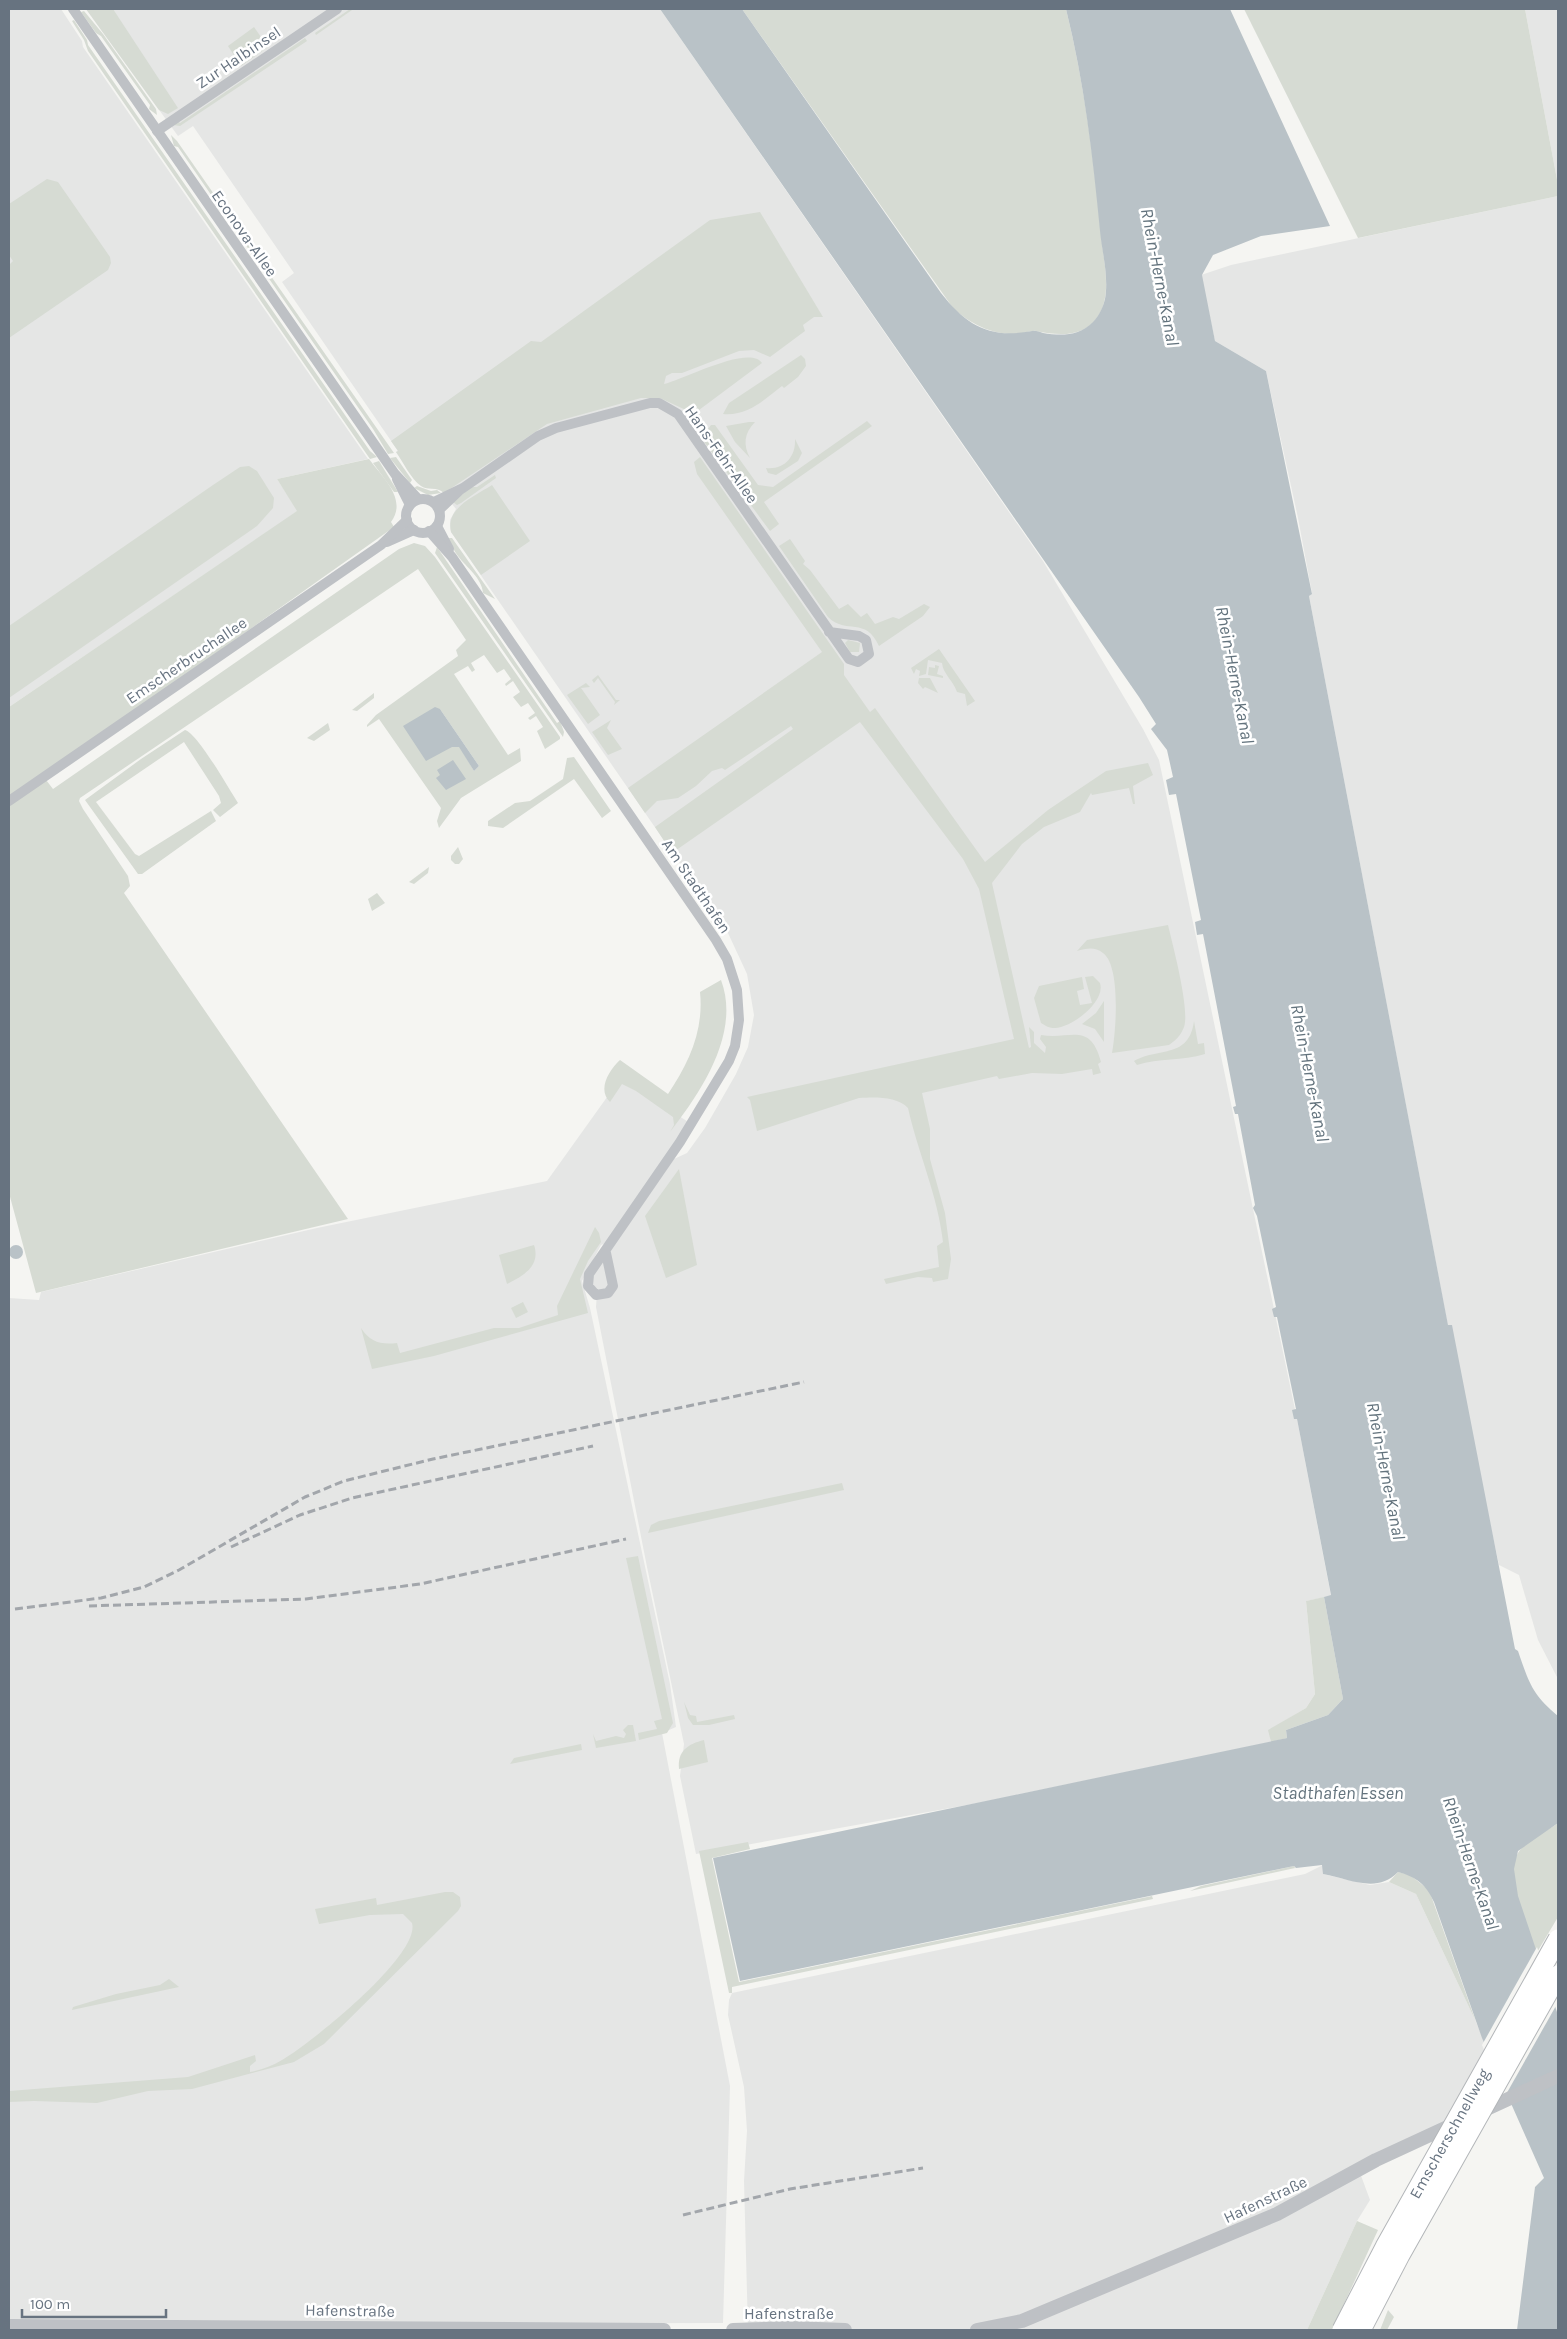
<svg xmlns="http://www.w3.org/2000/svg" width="1567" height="2339" font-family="Karla,sans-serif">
<rect width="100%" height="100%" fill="#f5f5f2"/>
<g fill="#e5e6e5">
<path d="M9,9H61L82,41L83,47L368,459L277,479L298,511L9,707Z"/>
<path d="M86,9H660L1043,561L1143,729L1159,760L1297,1419L1331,1596L1306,1601L1315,1694L1306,1708L1269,1730L1271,1742L978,1803L696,1854L680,1776L684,1744L647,1567L596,1307L597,1293L590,1280L674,1159L687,1153L705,1128L736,1074L748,1047L754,1015L747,974L728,933L451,532L450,520L456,509L440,489L426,488L417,482L396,452L398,451L282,282L294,273L193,126L178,136Z"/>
<path d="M1525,9H1558V185Z"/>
<path d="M1558,196V1679L1538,1640L1519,1575L1499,1565L1448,1326L1309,596L1312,593L1298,518L1266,371L1215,341L1201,275L1231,265Z"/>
<path d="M620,1079L690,1123L608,1242L601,1245L582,1281L590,1308L670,1684L676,1727L662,1733L730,2086L723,2323L9,2325V1298L39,1300L41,1292L317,1228L547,1181Z"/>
<path d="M1323,1865V1874L1370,1885L1389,1882L1416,1894L1476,2022L1507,2096L1360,2173L1370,2200L1357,2221L1307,2330H748L744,2181L747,2131L744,2087L728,2015L729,2000L732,1993L1305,1874Z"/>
</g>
<g fill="#d6dbd3" fill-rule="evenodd">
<path d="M86,9H113L178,108L168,114L159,110Z"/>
<path d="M350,9L352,10L316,35L315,33Z"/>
<path d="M742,9H1066C1084,82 1094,159 1101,234C1103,259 1112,290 1100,313C1086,338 1060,336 1036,331C1030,330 1024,334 1018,334C992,335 972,325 953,308Z"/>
<path d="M1244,9H1525L1558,185V196L1358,238Z"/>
<path d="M84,11L103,34L156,109L157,115L149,109L150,105L101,36L96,33L81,12Z"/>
<path d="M74,20L87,40L88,45L370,451L377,457L370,459L88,51L84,40L72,21Z"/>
<path d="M254,27L268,47L241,66L228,46Z"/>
<path d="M305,38L307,41L180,126L173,125L178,121L180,123Z"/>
<path d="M171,135L177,141L394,453L388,454L373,429L178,147L174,146Z"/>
<path d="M47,179L58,182L110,257L111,263L108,270L9,338V265L13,261L9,255V204Z"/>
<path d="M760,212L823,317H814L803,325L805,331L770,357L754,350L739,351L682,373H672L666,376L664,384C684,379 750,344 762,363L699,410L688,411L660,398H641L547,424L444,493C437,486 428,491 421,486C411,479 403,462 396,452L398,451L391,441L531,341L541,342L710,220Z"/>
<path d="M801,355L805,359L806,366L798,377L784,388L782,386C763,400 749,416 723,414L729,403Z"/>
<path d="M867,421L872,426L764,502L779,524L770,531L705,443L703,436L711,425H715L758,485L773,487Z"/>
<path d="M749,422H755C744,433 743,445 750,458L735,442L726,426Z"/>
<path d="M795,439L802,453L798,461L776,475L768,473L766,468C784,470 796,457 795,439Z"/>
<path d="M396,457L412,480L410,483L390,458Z"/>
<path d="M700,457L844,664V675L870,712L875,708L985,862L1048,810L1106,771L1148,763L1153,775L1133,786L1135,804H1133L1129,788L1092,795L1091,793L1080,812L1044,827L1022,844L992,883L1029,1048L1031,1047L1029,1027L1034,1032V1043L1045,1053L1046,1047L1040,1039L1041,1035C1071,1040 1090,1021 1101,1062L1098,1064L1101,1073L1093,1075L1092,1069L1062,1074L1032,1073L999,1079L997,1076L922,1093L930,1129V1159L945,1213L951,1259L948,1279L933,1282L932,1278L918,1277L886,1284L884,1279L939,1267L937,1246L943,1242C938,1196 918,1153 908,1108C897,1096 874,1097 859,1098L757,1131L750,1100L747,1097L1014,1039L979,889L963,859L860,722L672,853L655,827L793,729L791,726L725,770L722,768L712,771L696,786L678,798L657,801L645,813L628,788L822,652L697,474L694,462Z"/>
<path d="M369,459C382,477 408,499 391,522L394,527L43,776L53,789L399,549L414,543L425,546L435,557L560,737V739L545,749L537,731L543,727L536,716L530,720L528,718L535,713L528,703L521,707L513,697L520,692L513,681L506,686L505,684L511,679L504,669L497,673L484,655L471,663L475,670L472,672L468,666L454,674L508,755L520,748L521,761L461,798L439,828L437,821L441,808L379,719L367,727V725L376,715L458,656L456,650L466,640L418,569L80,798L79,801L83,809L128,876L130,886L124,893L348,1219L36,1293L9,1193V707L297,511L277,479ZM440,709L479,766L474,771L460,747H452Z"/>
<path d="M379,461L398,492H394L373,463Z"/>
<path d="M249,466L257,471L274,498L273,508L257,526L9,698V626L213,485L240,467Z"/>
<path d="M495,475L496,478L461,503L457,505L453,502L471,487H477Z"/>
<path d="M492,485L530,541L481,575L451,532C445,508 475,496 492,485Z"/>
<path d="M417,486L431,491L437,490L441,493L428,495L414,488Z"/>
<path d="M448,538H452L495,599L483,593C482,578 466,567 458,556C454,551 451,544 448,538Z"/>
<path d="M790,539L805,561L803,564L810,570L839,609L848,604L861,617L867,613L875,624L893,617L899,619L924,604L930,607L923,616L879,646C866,616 846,635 828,617L779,546Z"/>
<path d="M437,547L557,723L560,721L564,732L563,737L435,553Z"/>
<path d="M848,640L860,643L859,652H850L845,643Z"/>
<path d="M939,649L975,701L967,706L965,694L957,692C953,680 943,674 942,663L928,660L926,674L919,676L920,671L916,669L914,674L911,668Z"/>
<path d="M935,665L939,666L937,674L943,676V678L928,675L929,667L935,668Z"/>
<path d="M598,675L616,700H620L614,705L615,702L598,678L594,683L592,680Z"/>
<path d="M919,678H930L938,693L925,687L923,689L918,683Z"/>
<path d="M586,683L590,687L581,688L600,715L588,724L567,695Z"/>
<path d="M374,693V698L357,711L352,710Z"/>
<path d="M611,720L607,728L622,749L608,755L592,732Z"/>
<path d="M328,723L330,730L314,741L307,738Z"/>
<path d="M185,730C198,734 229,789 238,803L220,817L213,810L221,803L219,796L184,742L96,802L135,854L139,856L211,811L216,821L142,874H138L85,800L141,759Z"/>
<path d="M574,757L611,811L602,818L574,779L503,828L488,826V821L515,803L530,801L563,779L567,758Z"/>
<path d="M458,847L463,859L459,864H455L451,860V856Z"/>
<path d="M429,867L428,873L414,884L409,882Z"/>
<path d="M377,893L385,903L372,911L368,899Z"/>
<path d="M1168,925C1173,946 1190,1010 1184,1027C1181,1035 1176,1040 1169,1045L1112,1053C1116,1032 1121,966 1103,953C1094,946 1086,949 1077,951L1087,940Z"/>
<path d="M1093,976L1100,983C1106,1001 1073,1027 1055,1028C1049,1028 1046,1026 1041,1023L1034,998L1039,986L1082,977L1084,989L1077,991L1080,1005L1092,1003L1085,977Z"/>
<path d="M721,980C741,1033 701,1092 670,1132L674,1125L673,1117L636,1091L622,1084L610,1102C597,1090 609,1070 620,1060L668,1094C689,1063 704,1030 700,992Z"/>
<path d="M1104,1001V1042L1095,1029L1082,1024L1096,1013Z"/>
<path d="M1194,1021L1198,1044L1204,1043L1205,1054C1182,1061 1159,1058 1137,1065L1134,1061C1159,1047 1189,1059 1194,1021Z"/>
<path d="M679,1169L697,1265L666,1278L645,1216Z"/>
<path d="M595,1227L599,1233L601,1242L588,1261L580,1279L588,1313L434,1356L372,1369L361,1328C370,1342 381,1345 397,1343L400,1353L494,1328H519L558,1315L557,1306Z"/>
<path d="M534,1245C541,1266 523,1276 507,1284L499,1255Z"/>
<path d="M523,1302L528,1312L516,1318L511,1308Z"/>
<path d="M842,1483L844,1490L648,1533L651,1525L659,1521Z"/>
<path d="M638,1556L673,1723L667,1733L639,1740L638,1733L657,1729L654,1721L662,1719L626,1558Z"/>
<path d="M1324,1597L1343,1699L1328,1715L1286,1730L1287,1738L1271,1742L1268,1730L1306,1708L1315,1694L1306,1601Z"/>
<path d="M684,1702L690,1715L696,1716L697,1722L734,1715L735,1719L709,1725H693L688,1718Z"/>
<path d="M628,1725H633L636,1741L596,1748L593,1734L596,1741L616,1736L624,1738L626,1734L623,1730Z"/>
<path d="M704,1740L708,1762L679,1769C677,1751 688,1744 704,1740Z"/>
<path d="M581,1744L582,1750L510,1764L514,1758Z"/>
<path d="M1558,1823V1917L1536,1954C1529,1932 1504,1874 1518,1853C1526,1840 1546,1832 1558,1823Z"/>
<path d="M748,1842L750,1849L712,1858L739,1982L1152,1896L1153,1899L732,1987V1993H729L699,1851Z"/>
<path d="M1294,1866L1295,1868L1190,1891L1201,1886Z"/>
<path d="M1398,1872L1410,1875L1429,1890L1476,2022L1416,1894L1389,1882Z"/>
<path d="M445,1892H453L460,1897L461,1906L458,1911L324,2044L294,2062L192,2089L148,2091L97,2103L34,2101L9,2102V2091L188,2077L255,2055L256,2061L250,2066V2072C261,2070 272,2066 282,2060C310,2044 421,1955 412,1923L403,1914L370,1915L319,1924L315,1909L376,1898L377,1905Z"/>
<path d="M169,1979L179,1987L72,2010L73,2007L116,1994L160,1985Z"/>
<path d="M1357,2221L1378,2230L1332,2330H1307Z"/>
<path d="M1388,2310L1394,2317L1387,2330H1380Z"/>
</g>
<g fill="#b9c2c7">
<path d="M660,9H742L941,293C967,326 990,339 1032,331C1035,330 1040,332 1043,333C1062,336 1079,336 1093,322C1099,316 1103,307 1105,299C1109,277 1102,252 1100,231C1093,157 1084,81 1066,9H1230L1330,226L1261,236L1213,255L1202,275L1215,341L1266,371L1312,594L1309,596L1448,1325H1452L1515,1649L1518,1651C1529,1683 1532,1694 1558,1716V1823L1518,1851L1514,1869L1518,1896L1558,2015V2330H1517L1535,2187L1544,2178L1482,2038L1434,1902C1426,1885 1417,1877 1398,1872C1377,1894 1350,1879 1323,1874L1322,1865L1296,1868L1294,1866L740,1981L713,1858L1287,1738L1286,1730L1328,1715L1343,1699L1324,1597L1331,1595L1297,1419H1294L1292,1410L1296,1409L1277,1317H1274L1272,1309L1276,1307L1257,1216L1253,1208L1255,1205L1238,1114H1235L1233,1107L1236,1106L1203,934L1197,935L1195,922L1201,920L1176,794L1169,795L1166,780L1173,777L1167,750L1151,729L1156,724L1139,697Z"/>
<path d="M435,707L440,709L479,766L474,771L459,747H452L426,761L403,726Z"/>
<path d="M453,760L466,779L446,790L436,778L440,775L437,770Z"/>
<circle cx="16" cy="1252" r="7"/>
</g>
<path fill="#f5f5f2" d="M1537,1947L1557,2004L1504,2098L1482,2045Z"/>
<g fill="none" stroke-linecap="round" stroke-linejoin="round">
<g stroke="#bec1c5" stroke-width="10">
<path d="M73,9L395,474L418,499"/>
<path d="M157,131L337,9"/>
<path d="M397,479L410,505"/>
<circle cx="423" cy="516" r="17"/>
<path d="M434,502L463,488L538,436L556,428L650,403H659L678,414L849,659L858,662L869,654L866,640L859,636L829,632"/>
<path d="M439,510L460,490"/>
<path d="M437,526L449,549"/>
<path d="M429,531L452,557L716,940L727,959L737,990L739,1020L735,1046L729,1061L680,1142L589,1274L588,1286L596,1295L608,1293L613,1286L606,1253"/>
<path d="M387,542L414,530"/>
<path d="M9,801L381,545L407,520"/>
</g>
<g stroke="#bec1c5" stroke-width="14">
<path d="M1478,2113L1558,2076"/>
<path d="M9,2326L664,2330"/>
<path d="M733,2330L789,2328L845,2330"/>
<path d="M977,2330L1022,2321L1277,2214L1376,2160L1456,2123"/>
</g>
<g stroke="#a2a6ab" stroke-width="3" stroke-dasharray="8 4" stroke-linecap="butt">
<path d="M231,1547L300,1515L352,1498L593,1446"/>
<path d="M89,1606L306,1599L420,1584L626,1539"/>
<path d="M15,1609L101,1598L144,1587L179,1570L305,1497L344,1481L433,1459L804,1382"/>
<path d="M683,2215L790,2189L923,2168"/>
</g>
<defs>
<g id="motorway-bridge">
<path id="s1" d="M1342,2330L1385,2247L1558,1939"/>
<path d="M1361,2330L1400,2255L1558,1975"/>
</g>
</defs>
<use href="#motorway-bridge" stroke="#b3b6b9" stroke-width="21" stroke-linecap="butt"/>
<use href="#motorway-bridge" stroke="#fff" stroke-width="19"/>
</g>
<g text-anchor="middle" stroke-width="5" stroke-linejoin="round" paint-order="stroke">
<g font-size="16" fill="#677380" stroke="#fff">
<text transform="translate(238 57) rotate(-34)" y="6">Zur Halbinsel</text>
<text transform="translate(245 233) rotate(55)" y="6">Econova-Allee</text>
<text transform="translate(722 454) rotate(55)" y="6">Hans-Fehr-Allee</text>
<text transform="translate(186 660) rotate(-34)" y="6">Emscherbruchallee</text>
<text transform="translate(697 886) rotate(56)" y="6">Am Stadthafen</text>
<text dy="6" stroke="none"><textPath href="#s1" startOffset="224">Emscherschnellweg</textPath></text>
<text transform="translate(1265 2199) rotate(-25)" y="6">Hafenstraße</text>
<text transform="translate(350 2310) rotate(1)" y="6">Hafenstraße</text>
<text x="789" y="2319">Hafenstraße</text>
</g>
<g font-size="18" font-style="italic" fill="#63737d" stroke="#fff">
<text transform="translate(1160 277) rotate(79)" y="6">Rhein-Herne-Kanal</text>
<text transform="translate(1235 675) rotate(79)" y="6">Rhein-Herne-Kanal</text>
<text transform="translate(1310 1073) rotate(79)" y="6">Rhein-Herne-Kanal</text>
<text transform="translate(1386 1471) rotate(79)" y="6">Rhein-Herne-Kanal</text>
<text x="1338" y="1799">Stadthafen Essen</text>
<text transform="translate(1471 1863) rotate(71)" y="6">Rhein-Herne-Kanal</text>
</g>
</g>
<rect width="1567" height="2339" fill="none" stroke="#677380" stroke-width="20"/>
<path d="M22 2309v8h144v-8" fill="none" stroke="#677380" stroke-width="2.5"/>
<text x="30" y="2309" font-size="15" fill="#677380" stroke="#ffffff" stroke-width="4" paint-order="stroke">100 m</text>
</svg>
